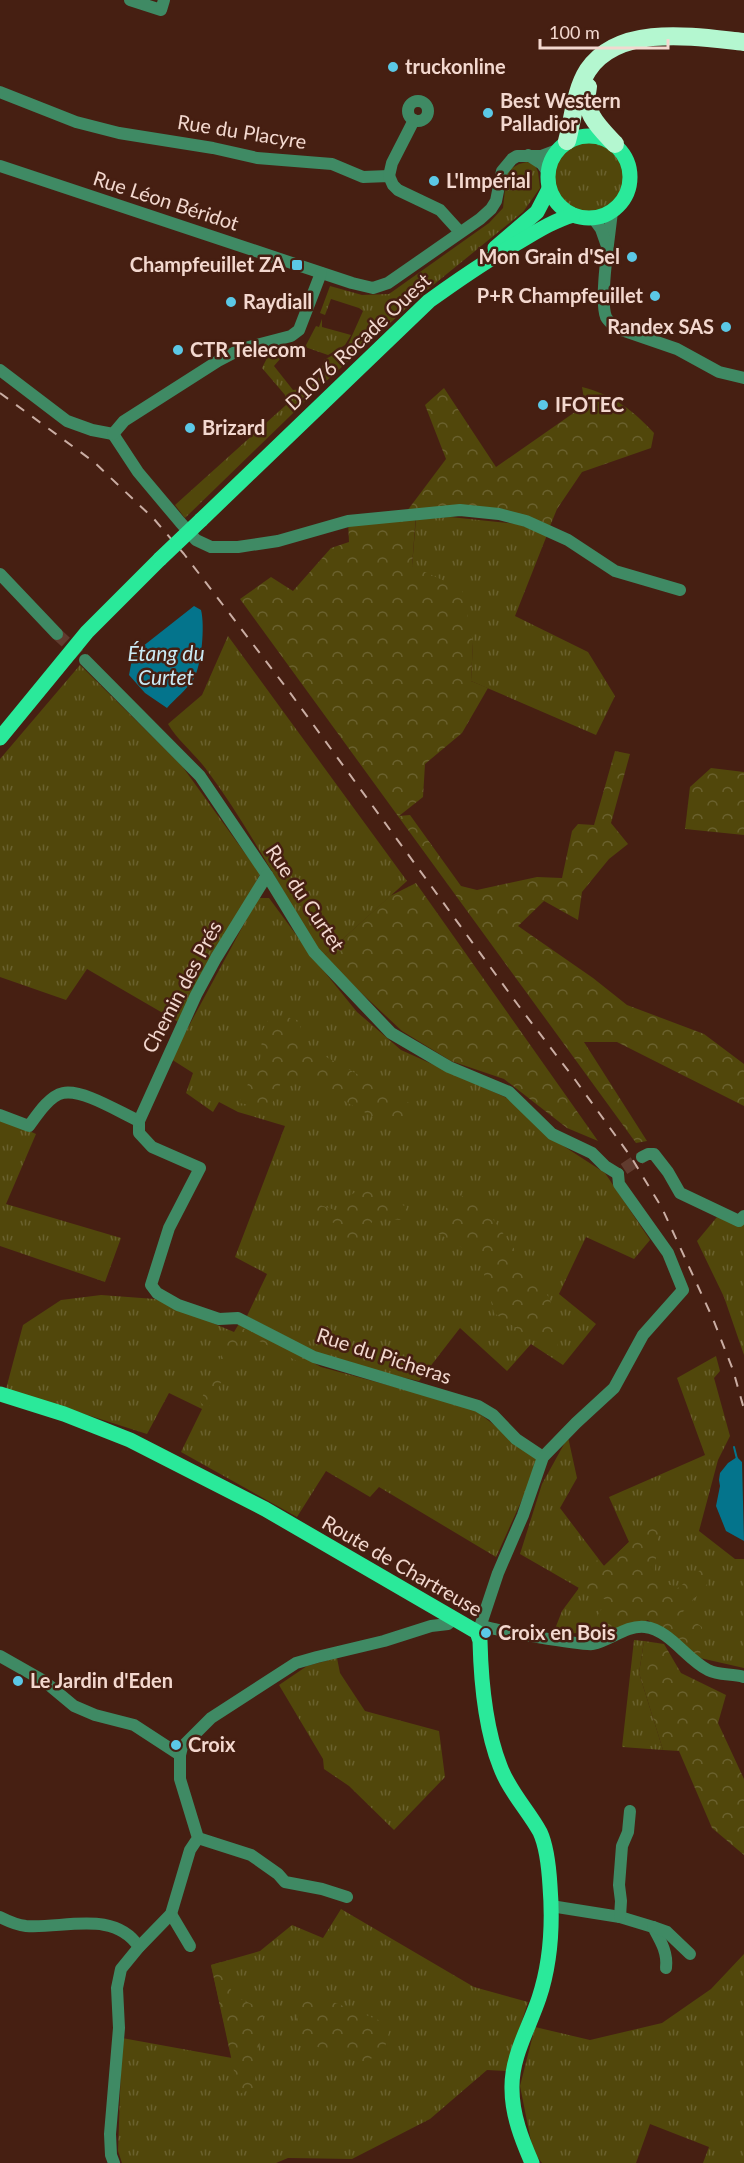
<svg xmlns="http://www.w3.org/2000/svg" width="744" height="2163" font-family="Lato,sans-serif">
<defs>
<pattern id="grass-tufts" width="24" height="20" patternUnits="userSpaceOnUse" patternTransform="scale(1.5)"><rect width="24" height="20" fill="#51470b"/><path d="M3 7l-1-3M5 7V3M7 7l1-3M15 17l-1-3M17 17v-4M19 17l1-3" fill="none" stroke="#6a612e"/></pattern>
<pattern id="forest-crowns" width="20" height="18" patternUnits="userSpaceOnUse" patternTransform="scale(1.5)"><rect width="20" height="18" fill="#51470b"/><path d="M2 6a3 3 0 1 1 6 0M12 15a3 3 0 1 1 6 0" fill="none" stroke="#6a612e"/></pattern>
</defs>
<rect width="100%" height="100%" fill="#461f12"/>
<g fill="url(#grass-tufts)">
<circle cx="590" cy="176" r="36"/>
<path d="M527,162L535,165L538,172L540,188L523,212L421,295L322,385L185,518L175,505L286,405L285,395L262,368L270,352L280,359L274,366L293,390C317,387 319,382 324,360L347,347L363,311L359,308L331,299L325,315L320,313L330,286L362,295L389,294L489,223L503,208L507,171L519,164Z"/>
<path d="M322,319V327L351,335L345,345L328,355L305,347L316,326L319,327Z"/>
<path d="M450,517L517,524L547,535L515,616L588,652L615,696L596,735L471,681L473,642L412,566L416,519Z"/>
<path d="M228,636L407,881L323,957C284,895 250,828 206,769C194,753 178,741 168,724L202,695Z"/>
<path d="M80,665L182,766L260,874L180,1023L87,969L66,1000L0,977V759Z"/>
<path d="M258,898H269L314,959L357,1012L401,1050L507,1098L545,1134L605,1173L650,1240L634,1259L586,1237L559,1294L596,1324L563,1365L531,1344L507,1371L460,1328L419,1381L333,1362L247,1316L267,1274L235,1257L285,1126L238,1112L219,1102L213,1112L186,1093L193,1073L171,1059Z"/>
<path d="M0,1118L36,1134L6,1204L121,1238L105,1282L0,1246Z"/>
<path d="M717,1217L744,1224V1355L724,1297L697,1241Z"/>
<path d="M101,1295L155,1299L234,1332L240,1322L321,1367L472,1408L540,1460L496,1557L379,1487L370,1497L326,1471L297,1517L181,1452L202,1409L169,1393L147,1434L6,1389L23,1325L61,1300Z"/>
<path d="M716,1356L720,1371L714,1378L730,1436L718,1460L699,1531L735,1559H744V1668L700,1658L648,1620L605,1632L553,1634L562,1611L579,1588L520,1554L542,1484L568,1437L577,1478L560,1508L604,1566L629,1542L609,1497L705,1455L677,1378Z"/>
<path d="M634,1640L644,1641L639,1673L663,1750L622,1747Z"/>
<path d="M337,1658L340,1673L365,1711L439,1731L445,1777L394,1830L349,1786L324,1769L323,1759L279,1685L307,1666Z"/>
<path d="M341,1909L474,1987L528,2002L506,2071L487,2070L430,2119L352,2159L288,2158L276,2163H122L118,2151L122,2038L232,2058L211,1965L260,1951L292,1925L323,1938Z"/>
<path d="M744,1954V2163H703L709,2147L650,2124L636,2163H542L533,2151L520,2086L535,2027L590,2040L662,2023L711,1989Z"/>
</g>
<g fill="url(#forest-crowns)">
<path d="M582,387C613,395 633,410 654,433L651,448L582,472L557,509L550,526L492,510L416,514L412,566L462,589L473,642L471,681L488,688L462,733L425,764L423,797L399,816L410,815L461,886L477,890L537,877L562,878L572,831L578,824L594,825L615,751L630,754L611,823L628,844L609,859L582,892L578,920L544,901L518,926L593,978L627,1005L704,1034L744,1064V1106L617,1042H584L647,1141L636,1143L240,599L271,577L293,591L331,548L349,542L348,521L404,515L446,459L425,405L444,388L496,467L585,405Z"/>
<path d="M711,768L744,772V835L685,829L690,787Z"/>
<path d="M416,883L598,1141L567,1128L504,1079L451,1061L402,1031L323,957L390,896Z"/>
<path d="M270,1017L279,1022L287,1017L300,1021L301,1043L411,1104L413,1121L389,1126L302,1077L283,1078L270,1108L239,1103L262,1054L261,1033Z"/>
<path d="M362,1188L407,1207L401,1220L376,1217L353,1246L338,1242L334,1223L312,1214L320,1205L338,1211L346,1198Z"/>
<path d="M472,1190L550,1299L558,1349L544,1347L494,1313L484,1274L483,1260L431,1229L448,1206Z"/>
<path d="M250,1328L313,1362L308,1367L250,1336L241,1341L208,1409L200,1402L229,1338L238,1330Z"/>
<path d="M659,1524L654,1579L678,1588L703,1568L708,1583L682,1613L702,1627L700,1658L648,1620L605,1632L587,1633L607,1600L578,1589L597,1560L604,1566L629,1542L639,1526Z"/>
<path d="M644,1641L664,1644L681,1673L726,1695L718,1723L744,1779V1855L712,1828L679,1751L663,1750L639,1673Z"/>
<path d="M221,1962L233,1996L264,2009L254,2088L239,2094L211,1965Z"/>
<path d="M308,1992L391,2025L383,2054L359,2063L289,2036Z"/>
</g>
<g fill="#04748c">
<path d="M194,606L201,610C205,625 202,666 193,680C186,690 175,699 167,708L145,693L129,675L133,654Z"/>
<path d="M737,1457L742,1462L744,1541L726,1531L716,1506L720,1486L719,1480L720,1473L728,1463Z"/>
</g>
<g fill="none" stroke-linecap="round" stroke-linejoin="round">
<path stroke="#04748c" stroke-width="2" d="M734,1447L737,1459"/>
<g stroke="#603b2e" stroke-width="12" stroke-dasharray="12 6" stroke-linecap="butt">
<path d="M57,634L85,660"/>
<path d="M624,1169L642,1157"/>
</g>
<g stroke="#3f8a64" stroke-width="12">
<path d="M130,0L161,10L164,0"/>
<path d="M0,92L76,122L119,133L213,148L257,158L332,164L363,177L389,176L393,185L398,190L440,210L460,232"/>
<circle cx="418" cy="111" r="10"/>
<path d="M528,155L542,164L547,171"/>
<path d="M0,166L352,283L373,288L388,283L480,219L491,209L496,201L502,171L512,159L517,156H541L557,150"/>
<path d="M389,176L392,163L414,120"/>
<path d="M612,211C610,233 599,299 606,317C608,321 612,324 616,328L677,349L719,372L744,378"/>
<path d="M593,218L601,229L607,246"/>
<path d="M0,370L67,421L92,430L113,434"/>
<path d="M113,434L138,472L180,522L196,540L211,547H238L278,541L348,521L460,510L499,514L526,521L568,540L615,571L680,590"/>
<path d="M113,434L124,421L218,361L241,349L291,336L299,330L321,273"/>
<path d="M0,574L57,634"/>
<path d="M85,660L200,776L267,875L314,952L391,1033L449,1067L509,1092L552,1134L592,1153L605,1166L618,1174"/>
<path d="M267,875L216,958L196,995L139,1121V1133L152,1147L200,1168L169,1228L151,1285L157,1293L178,1305L219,1319L238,1318L314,1357L478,1406L493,1415L516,1439L543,1457"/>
<path d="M0,1115L29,1126C37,1115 49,1096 63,1093C83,1089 119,1112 139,1121"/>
<path d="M642,1157L648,1154H654L668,1172L680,1193L739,1221L744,1216"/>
<path d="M481,1625C491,1630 585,1646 593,1644C611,1640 626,1625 645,1627C670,1630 686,1659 708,1670C719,1676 733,1673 744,1677"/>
<path d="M477,1632L480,1627L498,1573L523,1515L543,1457L576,1423L614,1388L643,1335L683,1290L668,1253L619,1184L618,1174"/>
<path d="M0,1656L44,1681L74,1706L95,1715L134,1725L180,1755"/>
<path d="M198,1838L251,1855L278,1874L285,1882L322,1889L347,1897"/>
<path d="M551,1906L620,1917L653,1927C660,1940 668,1952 666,1968"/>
<path d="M171,1914L190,1946"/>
<path d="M0,1917C8,1921 17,1925 26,1926C63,1929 114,1909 139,1947"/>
<path d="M620,1917L621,1901L619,1885L622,1846L628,1832L630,1811"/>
<path d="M653,1927L667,1932L690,1954"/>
<path d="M114,2163L111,2155L110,2134L119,2028L117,1988L121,1969L139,1947L171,1914L190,1850L198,1838L180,1779V1755L182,1747L211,1718L296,1663L317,1657L384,1641L431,1626L448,1624L454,1619"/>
</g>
<g stroke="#2ae99a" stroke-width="15">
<circle cx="589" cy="177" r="41"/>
<path d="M495,248L537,212L549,189"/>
<path d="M201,520L429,301C458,280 487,260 519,242C536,232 553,221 573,215"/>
<path d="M0,738L87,632L160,559"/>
<path d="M0,1394L64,1414L130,1440L265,1509L477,1632L480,1641C481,1682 485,1728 500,1766C509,1791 528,1810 540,1832C547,1847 549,1869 550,1886C553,1924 551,1962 539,1998C529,2028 511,2057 512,2089C512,2115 522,2140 532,2163"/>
</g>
<g stroke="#b4f7d0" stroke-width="18">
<path d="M588,87C582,112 599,127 615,144"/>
<path d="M567,141C573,119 575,90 588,70C620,23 696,37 744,42"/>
</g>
<path stroke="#caada3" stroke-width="2" stroke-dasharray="10 10" stroke-linecap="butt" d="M0,393L94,462L154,519L184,554L288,690L518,1005L576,1081L631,1157L662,1208L713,1319L733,1370L744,1409"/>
<path stroke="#2ae99a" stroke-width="15" d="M160,559L201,520"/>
</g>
<g fill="#5bc8e6" stroke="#461f12" stroke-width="2">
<circle cx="393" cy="67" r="6"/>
<circle cx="488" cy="113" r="6"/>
<circle cx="434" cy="181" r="6"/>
<circle cx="632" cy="257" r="6"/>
<rect x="291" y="259" width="12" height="12" rx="3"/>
<circle cx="655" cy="296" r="6"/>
<circle cx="231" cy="302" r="6"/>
<circle cx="726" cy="327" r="6"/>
<circle cx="178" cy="350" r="6"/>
<circle cx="543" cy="405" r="6"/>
<circle cx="190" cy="428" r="6"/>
<circle cx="486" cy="1633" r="6"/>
<circle cx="18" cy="1681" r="6"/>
<circle cx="176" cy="1745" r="6"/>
</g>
<g text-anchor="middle" stroke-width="5" stroke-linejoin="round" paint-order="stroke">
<g font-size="20" font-weight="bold" fill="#f3d8cf" stroke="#461f12" text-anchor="start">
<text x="405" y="74">truckonline</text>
<text x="500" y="108">Best Western<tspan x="500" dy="23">Palladior</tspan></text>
<text x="446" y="188">L'Impérial</text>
<text x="620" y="264" text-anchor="end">Mon Grain d'Sel</text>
<text x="285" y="272" text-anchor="end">Champfeuillet ZA</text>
<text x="643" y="303" text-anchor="end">P+R Champfeuillet</text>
<text x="243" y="309">Raydiall</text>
<text x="714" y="334" text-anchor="end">Randex SAS</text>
<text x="190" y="357">CTR Telecom</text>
<text x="555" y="412">IFOTEC</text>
<text x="202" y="435">Brizard</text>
<text x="498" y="1640">Croix en Bois</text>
<text x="30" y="1688">Le Jardin d'Eden</text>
<text x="188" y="1752">Croix</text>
</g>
<g font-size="20" fill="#f3d8cf" stroke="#461f12">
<text transform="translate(242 132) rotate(9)" y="7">Rue du Placyre</text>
<text transform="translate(166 201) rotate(18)" y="7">Rue Léon Béridot</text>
<text transform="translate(358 342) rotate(-43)" y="7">D1076 Rocade Ouest</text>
<text transform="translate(305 898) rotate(56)" y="7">Rue du Curtet</text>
<text transform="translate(182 987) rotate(-62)" y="7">Chemin des Prés</text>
<text transform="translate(384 1356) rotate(18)" y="7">Rue du Picheras</text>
<text transform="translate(402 1566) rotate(30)" y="7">Route de Chartreuse</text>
</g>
<g font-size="21" font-style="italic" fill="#caeaf5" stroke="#461f12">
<text x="166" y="661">Étang du<tspan x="166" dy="24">Curtet</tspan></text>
</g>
</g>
<path d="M540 39v9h128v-9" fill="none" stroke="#f3d8cf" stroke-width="3"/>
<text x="549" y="39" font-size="18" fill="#f3d8cf" stroke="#461f12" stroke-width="4.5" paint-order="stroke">100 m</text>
</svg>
